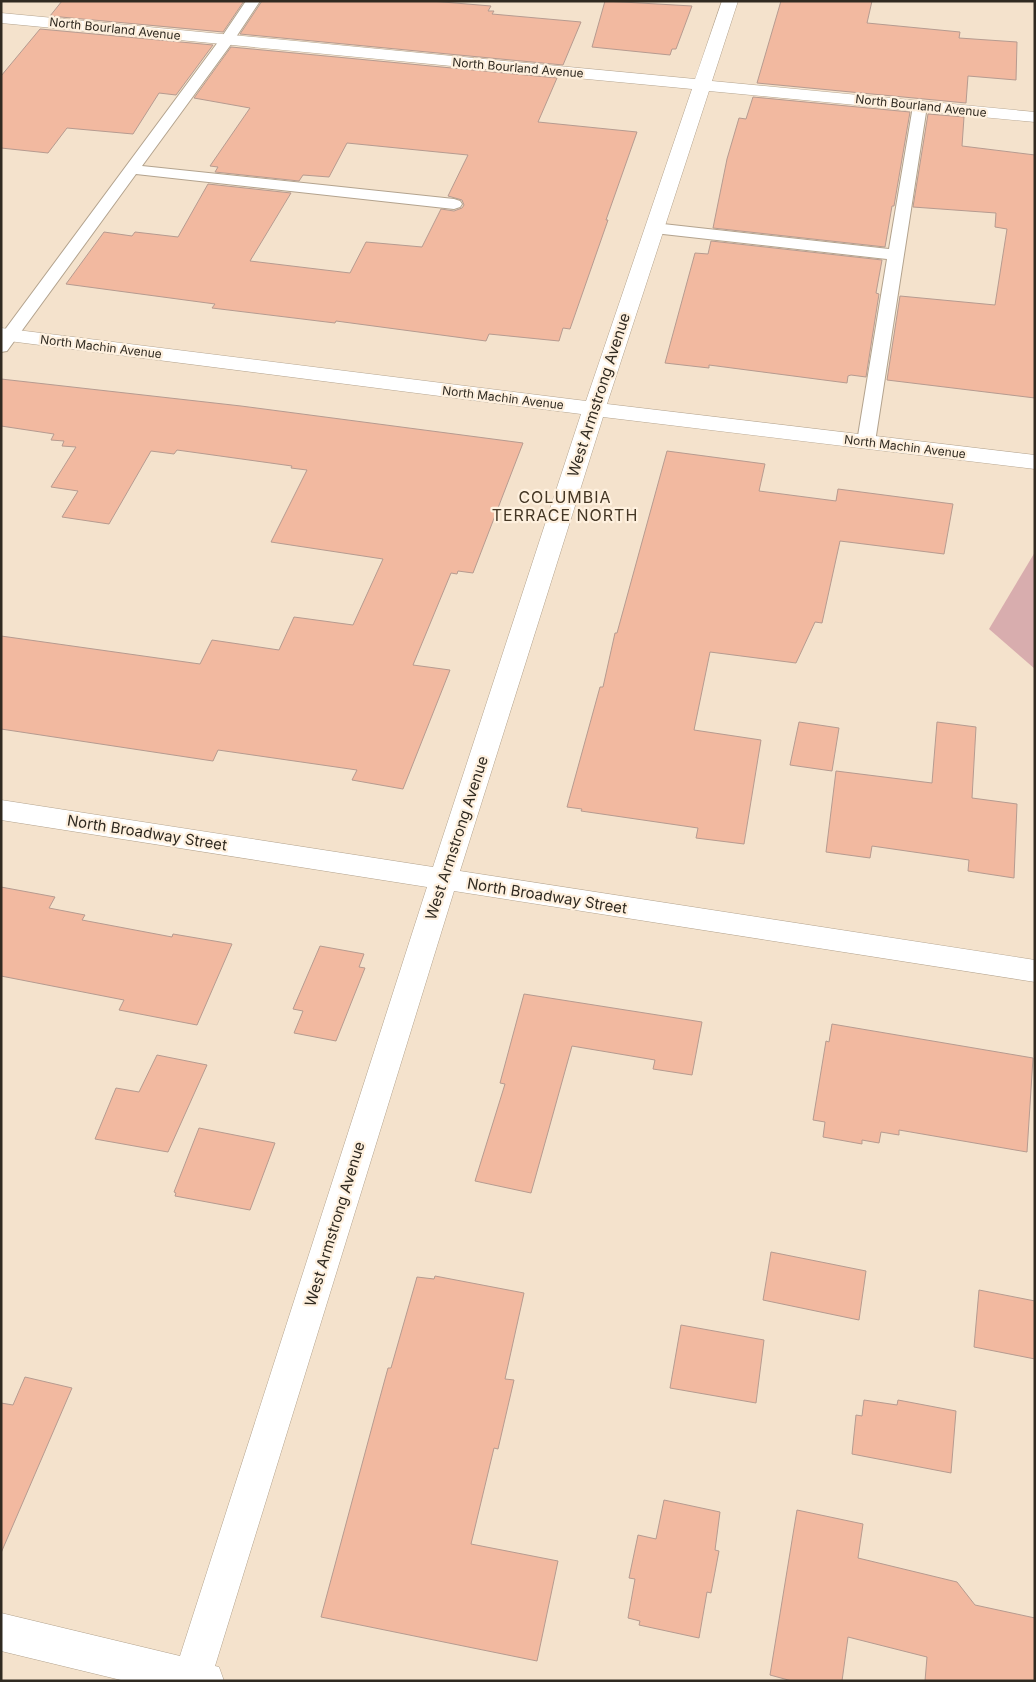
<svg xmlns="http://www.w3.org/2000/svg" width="1036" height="1682" font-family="Inter,sans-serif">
<rect width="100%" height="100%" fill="#f4e2cc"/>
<path fill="#d8adae" d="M1035,552V669L989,629Z"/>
<g fill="#f2b9a0" stroke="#b69b90">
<path d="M62,1H244L223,32L50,16Z"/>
<path d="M262,1H431L491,6L488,11H494L492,14L581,22L563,65L240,34Z"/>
<path d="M605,1L692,6L676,49H672L670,55L592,47Z"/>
<path d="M781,1H872L867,23L960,32L959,38L1017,42L1016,80L968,76L966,103L757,83Z"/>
<path d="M40,29L213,45L176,95L159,93L133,134L67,128L48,153L1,148V76Z"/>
<path d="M231,47L557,78L538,122L637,132L606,220H608L570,329L563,328L559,341L489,334L486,341L336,321L335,323L212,308L215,304L66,284L104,232L132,236L135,232L178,237L208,184L291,193L250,261L350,273L366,242L422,247L441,209L454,211L462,208L464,205L462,200L448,196L468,155L347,143L329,177L303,175L299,181L215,172L218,167L210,166L250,108L194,98Z"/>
<path d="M753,97L910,112L894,206H892L885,247L713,228L727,159L739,118L746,119Z"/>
<path d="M928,114L964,117L962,146L1035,155V398L887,380L900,296L995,305L1007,229L995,227L996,213L913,207Z"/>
<path d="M711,241L882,260L876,293L879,294L866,377L851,375L848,376L847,383L709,365V368L665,363L695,253L708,254Z"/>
<path d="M1,379L241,406L523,443L473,573L458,571L457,574L451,573L413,665L450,670L403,789L352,780L357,770L218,750L213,761L1,729V636L200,664L212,640L279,650L294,617L353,625L383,559L271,542L307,470L291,468L292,466L177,450L174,454L151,451L109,524L62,517L78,491L51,487L76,447L62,446L64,441L51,440L54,434L1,426Z"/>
<path d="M667,451L765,464L759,491L836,501L838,489L953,504L944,554L840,541L822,623L815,622L796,663L710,652L694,730L761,740L744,844L696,838L698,828L581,811L582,809L567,807L600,687H603L615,633H617Z"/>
<path d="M799,722L839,728L832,771L790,765Z"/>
<path d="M937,722L976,727L972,798L1017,804L1014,878L968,871L969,860L872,846L870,858L826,852L836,771L932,783Z"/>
<path d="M1,887L55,897L49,908L85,915L82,920L172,937L173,934L232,944L197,1025L119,1010L124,1000L1,976Z"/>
<path d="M320,946L364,954L359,967L365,968L336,1041L294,1033L303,1011L293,1009Z"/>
<path d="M524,994L702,1022L692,1075L653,1069L655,1060L572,1046L531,1193L475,1181L505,1084L500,1083Z"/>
<path d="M832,1024L1033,1058L1027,1152L899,1130V1135L881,1132L879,1143L862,1140V1144L823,1137L825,1122L813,1120L826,1041L829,1042Z"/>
<path d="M157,1055L207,1065L168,1152L95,1139L116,1088L139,1092Z"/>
<path d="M199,1128L275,1143L250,1210L175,1196L176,1193L174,1192Z"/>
<path d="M771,1252L866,1271L859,1320L763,1300Z"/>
<path d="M435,1276L524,1293L505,1379L514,1380L498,1449L494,1448L471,1544L558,1561L537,1661L321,1617L376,1412L388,1368H391L417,1277L434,1279Z"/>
<path d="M979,1290L1035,1301V1359L974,1347Z"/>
<path d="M681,1325L764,1340L756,1403L670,1388Z"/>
<path d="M25,1377L72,1388L1,1553V1403L13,1405Z"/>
<path d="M864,1400L897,1405L898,1400L956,1411L951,1473L852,1454L856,1415L862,1416Z"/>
<path d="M664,1500L720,1512L715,1550L719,1551L711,1593L707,1592L699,1638L639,1625L640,1621L628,1618L635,1579L629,1578L638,1535L656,1539Z"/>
<path d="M797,1510L863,1524L858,1558L957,1582L975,1605L1035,1618V1681H925L927,1657L848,1637L842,1681H792L770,1675Z"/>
</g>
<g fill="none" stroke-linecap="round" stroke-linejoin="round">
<defs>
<g id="service">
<path d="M246,1H260L232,43L142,166L454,199L460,201L462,204L460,207L454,209L136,174L7,351L1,352V335L221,38Z"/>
<path d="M920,102L925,103L927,106L875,442L872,446L866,447L860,446L857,442L887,259L654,233L648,231L646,228L648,225L654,223L889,249L913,106L915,103Z"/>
</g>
<path id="minor" d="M722,1H738L712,81L1035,112V122L709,91L607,404L1035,455V469L603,417L460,871L1035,960V982L454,891L215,1666L219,1667L224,1681H125L1,1651V1613L180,1656L427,887L1,820V800L433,867L581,414L1,340V328L586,401L692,89L1,23V13L695,79Z"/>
</defs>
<use href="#service" stroke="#b3a38e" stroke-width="2"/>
<use href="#minor" stroke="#b3a38e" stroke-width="1"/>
<use href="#service" fill="#fff" fill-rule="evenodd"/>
<use href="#minor" fill="#fff" fill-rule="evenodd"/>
</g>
<g text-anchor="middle" stroke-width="4.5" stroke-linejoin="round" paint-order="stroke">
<g font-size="12" fill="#302a21" stroke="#fef0de">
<text transform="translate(115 29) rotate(6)" y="4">North Bourland Avenue</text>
<text transform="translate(518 68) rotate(5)" y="4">North Bourland Avenue</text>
<text transform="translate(921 106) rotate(6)" y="4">North Bourland Avenue</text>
<text transform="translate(101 347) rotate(7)" y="4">North Machin Avenue</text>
<text transform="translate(503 398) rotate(7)" y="4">North Machin Avenue</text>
<text transform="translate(905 447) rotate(7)" y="4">North Machin Avenue</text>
</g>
<g font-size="15" fill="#302a21" stroke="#fef0de">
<text transform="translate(599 395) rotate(-72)" y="5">West Armstrong Avenue</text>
<text transform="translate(147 833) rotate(9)" y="5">North Broadway Street</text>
<text transform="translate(457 838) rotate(-72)" y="5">West Armstrong Avenue</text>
<text transform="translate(547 896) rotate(9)" y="5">North Broadway Street</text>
<text transform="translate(335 1224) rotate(-73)" y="5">West Armstrong Avenue</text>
</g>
<g font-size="16" letter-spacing="1" fill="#453725" stroke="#fef0de">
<text x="565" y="503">COLUMBIA<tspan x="565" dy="18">TERRACE NORTH</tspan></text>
</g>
</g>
<rect width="1036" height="1682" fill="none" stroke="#302a21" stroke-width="5"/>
</svg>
